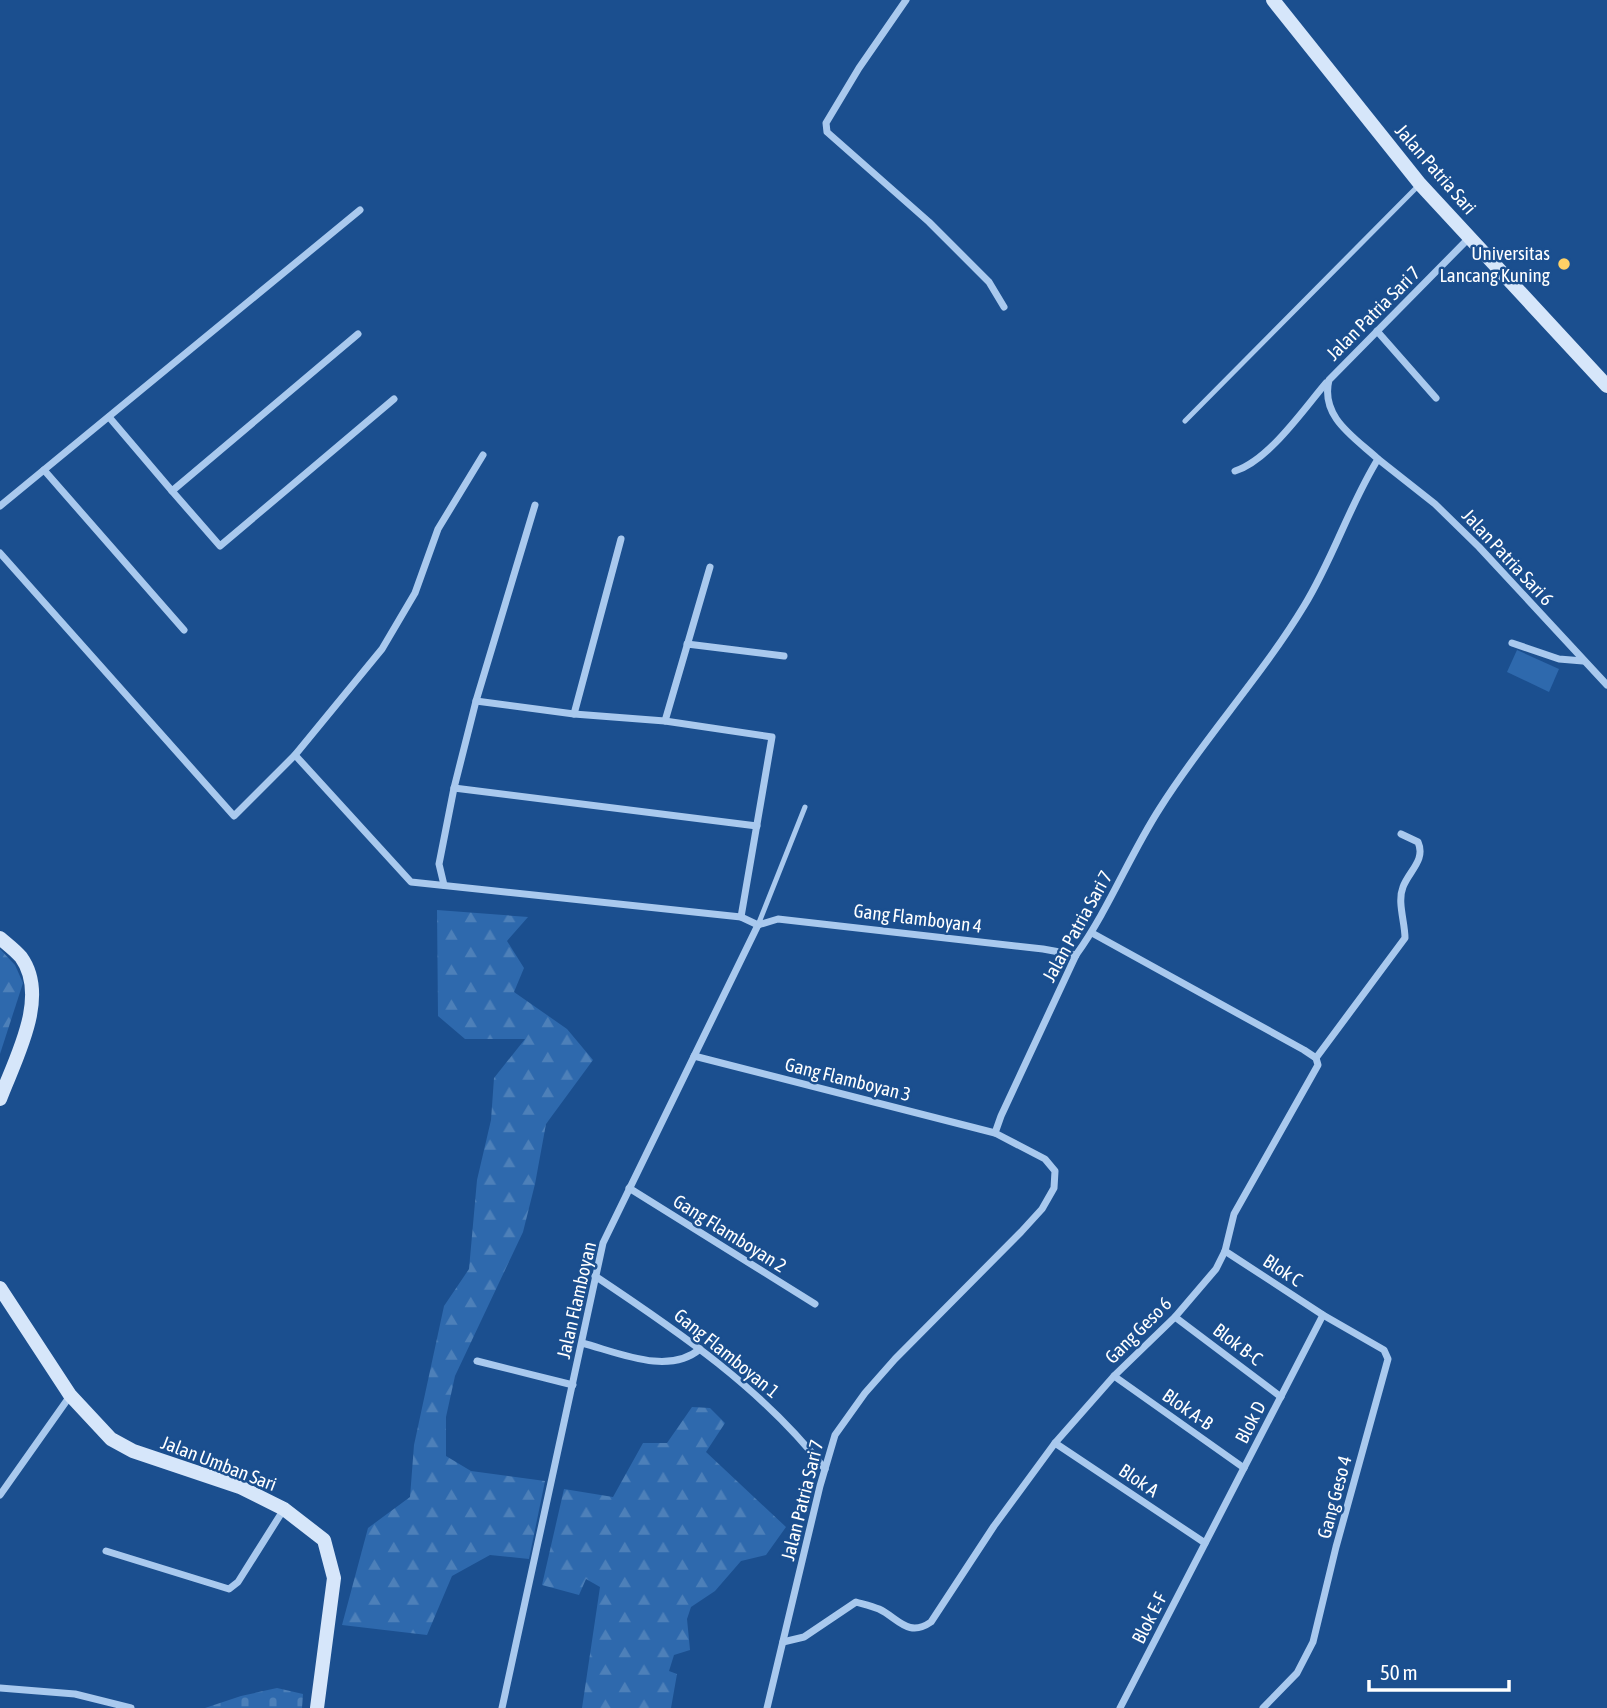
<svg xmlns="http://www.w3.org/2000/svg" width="1607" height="1708" font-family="'Asap Condensed',sans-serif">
<defs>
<pattern id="forest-firs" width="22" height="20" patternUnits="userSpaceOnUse" patternTransform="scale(1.75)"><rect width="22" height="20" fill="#2e69ad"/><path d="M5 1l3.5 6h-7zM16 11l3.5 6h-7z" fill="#4d80b9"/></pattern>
<pattern id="cemetery-stones" width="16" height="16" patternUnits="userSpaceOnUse" patternTransform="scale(1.75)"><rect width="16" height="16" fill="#2e69ad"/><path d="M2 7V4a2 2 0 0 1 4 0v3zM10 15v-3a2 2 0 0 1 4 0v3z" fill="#4d80b9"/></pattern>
</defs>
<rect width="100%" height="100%" fill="#1b4f8f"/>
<g fill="url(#forest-firs)">
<path d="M437,910L528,917L507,941L524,968L514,992L567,1029L593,1060L546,1124L535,1184L523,1232L455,1376L446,1417V1456L471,1471L545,1481L529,1559L490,1555L452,1576L427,1635L342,1625L368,1528L410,1497L414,1445L444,1306L469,1269L477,1180L491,1120L494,1078L525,1039H465L438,1016Z"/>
<path d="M0,949L15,965L23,983L0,1054Z"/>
<path d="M692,1407L710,1408L725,1423L706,1452L786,1527L766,1555L741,1561L715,1591L691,1607L687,1619L690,1650L674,1655L669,1671L677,1674L671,1708H582L600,1587L586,1579L579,1595L542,1585L564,1489L613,1497L643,1443H667Z"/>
</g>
<path fill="url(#cemetery-stones)" d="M277,1688L303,1694L302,1708H205L241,1696Z"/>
<path fill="#2e69ad" d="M1517,650L1559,669L1549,692L1507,672Z"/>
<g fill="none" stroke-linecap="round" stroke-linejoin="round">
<g stroke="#a9c9ee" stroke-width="5">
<path d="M1185,421L1420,184"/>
<path d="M758,925L805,807"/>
</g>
<g stroke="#a9c9ee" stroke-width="7">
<path d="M906,0L859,68L826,123L827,132L929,222L989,282L1004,307"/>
<path d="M1377,331L1436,398"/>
<path d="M109,417L172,491L358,334"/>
<path d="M1378,459L1435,504L1479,547L1607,685"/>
<path d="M44,470L184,630"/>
<path d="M1235,471C1269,460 1303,410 1326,383"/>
<path d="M172,491L220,546L394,399"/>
<path d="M0,506L360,210"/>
<path d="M0,553L234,816L295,755L382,649L415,593L438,529L483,455"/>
<path d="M1512,643L1559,659L1583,661"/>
<path d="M687,644L784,656"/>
<path d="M476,701L574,714L665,721L772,737L741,917"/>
<path d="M574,714L621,539"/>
<path d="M665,721L710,567"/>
<path d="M295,755L411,882L741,917L758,925"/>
<path d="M454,788L757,826"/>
<path d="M444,885L439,864L454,788L476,701L535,505"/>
<path d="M758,925L778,919L1043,949L1076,955"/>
<path d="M694,1056L995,1133"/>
<path d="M1316,1058L1405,938C1405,922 1397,902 1403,887C1409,871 1426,860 1418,842L1401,834"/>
<path d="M629,1188L815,1304"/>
<path d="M1225,1251L1323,1315L1384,1350L1388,1359L1336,1547L1313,1642L1297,1673L1263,1708"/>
<path d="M595,1276C679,1332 763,1389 825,1469"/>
<path d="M1175,1317L1281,1397"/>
<path d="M582,1343C617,1352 668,1376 700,1349"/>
<path d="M477,1361L573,1385"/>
<path d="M1114,1376L1244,1468"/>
<path d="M1055,1443L1205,1543"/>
<path d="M0,1495L70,1396"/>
<path d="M106,1551L229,1589L238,1582L284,1509"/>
<path d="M783,1642L804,1637L856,1602C863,1604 872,1606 879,1609C898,1618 908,1638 931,1622L994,1526L1055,1443L1114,1376L1175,1317L1216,1269L1225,1251L1234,1214L1318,1065L1316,1058L1304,1050L1092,933"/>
<path d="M0,1688L75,1694L131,1708"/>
<path d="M502,1708L603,1243L758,925"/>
<path d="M767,1708L820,1486L835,1435L865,1393L895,1359L1021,1232L1042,1209L1054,1188L1055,1171L1045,1159L995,1133L1001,1116L1076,955C1109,909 1129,856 1160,808C1204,738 1261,677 1304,606C1333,559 1349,506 1378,459C1354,437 1320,417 1329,380L1469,238"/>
<path d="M1120,1708L1323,1315"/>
</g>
<g stroke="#d6e6fa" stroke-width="14">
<path d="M1273,0L1420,184L1607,386"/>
<path d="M0,938C7,944 15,950 21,957C50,997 15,1059 0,1099"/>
<path d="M0,1288L70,1395L111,1439L133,1451L240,1487L284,1509L324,1540L334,1578L317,1708"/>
</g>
</g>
<circle fill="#ffd166" stroke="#1b4f8f" stroke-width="2.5" cx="1564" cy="264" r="7"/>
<g text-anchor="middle" stroke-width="5" stroke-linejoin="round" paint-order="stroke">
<g font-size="19" fill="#fff" stroke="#1b4f8f">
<text transform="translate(1436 169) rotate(49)" y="7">Jalan Patria Sari</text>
<text transform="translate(1373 313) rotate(-45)" y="7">Jalan Patria Sari 7</text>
<text transform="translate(1508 557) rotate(47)" y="7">Jalan Patria Sari 6</text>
<text transform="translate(918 918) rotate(7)" y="7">Gang Flamboyan 4</text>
<text transform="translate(1077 926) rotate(-61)" y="7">Jalan Patria Sari 7</text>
<text transform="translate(848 1079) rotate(14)" y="7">Gang Flamboyan 3</text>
<text transform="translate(730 1233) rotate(32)" y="7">Gang Flamboyan 2</text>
<text transform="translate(1283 1270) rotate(33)" y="7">Blok C</text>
<text transform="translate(576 1300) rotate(-77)" y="7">Jalan Flamboyan</text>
<text transform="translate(1138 1330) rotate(-45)" y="7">Gang Geso 6</text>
<text transform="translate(1238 1344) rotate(37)" y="7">Blok B-C</text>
<text transform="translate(727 1353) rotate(39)" y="7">Gang Flamboyan 1</text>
<text transform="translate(1188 1409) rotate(35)" y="7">Blok A-B</text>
<text transform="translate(1250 1422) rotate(-63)" y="7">Blok D</text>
<text transform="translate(219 1463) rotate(21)" y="7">Jalan Umban Sari</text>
<text transform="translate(1139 1480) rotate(34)" y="7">Blok A</text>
<text transform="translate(1334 1497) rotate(-75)" y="7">Gang Geso 4</text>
<text transform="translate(802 1500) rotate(-76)" y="7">Jalan Patria Sari 7</text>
<text transform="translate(1149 1618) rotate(-63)" y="7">Blok E-F</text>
</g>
<g font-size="19" fill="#fff" stroke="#1b4f8f" text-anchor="end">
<text x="1550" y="260">Universitas<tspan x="1550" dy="22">Lancang Kuning</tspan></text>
</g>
</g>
<path d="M1369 1680v10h140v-10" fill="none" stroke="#ffffff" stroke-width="3.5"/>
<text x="1380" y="1680" font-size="21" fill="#ffffff" stroke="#1b4f8f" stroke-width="5" paint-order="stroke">50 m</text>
</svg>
